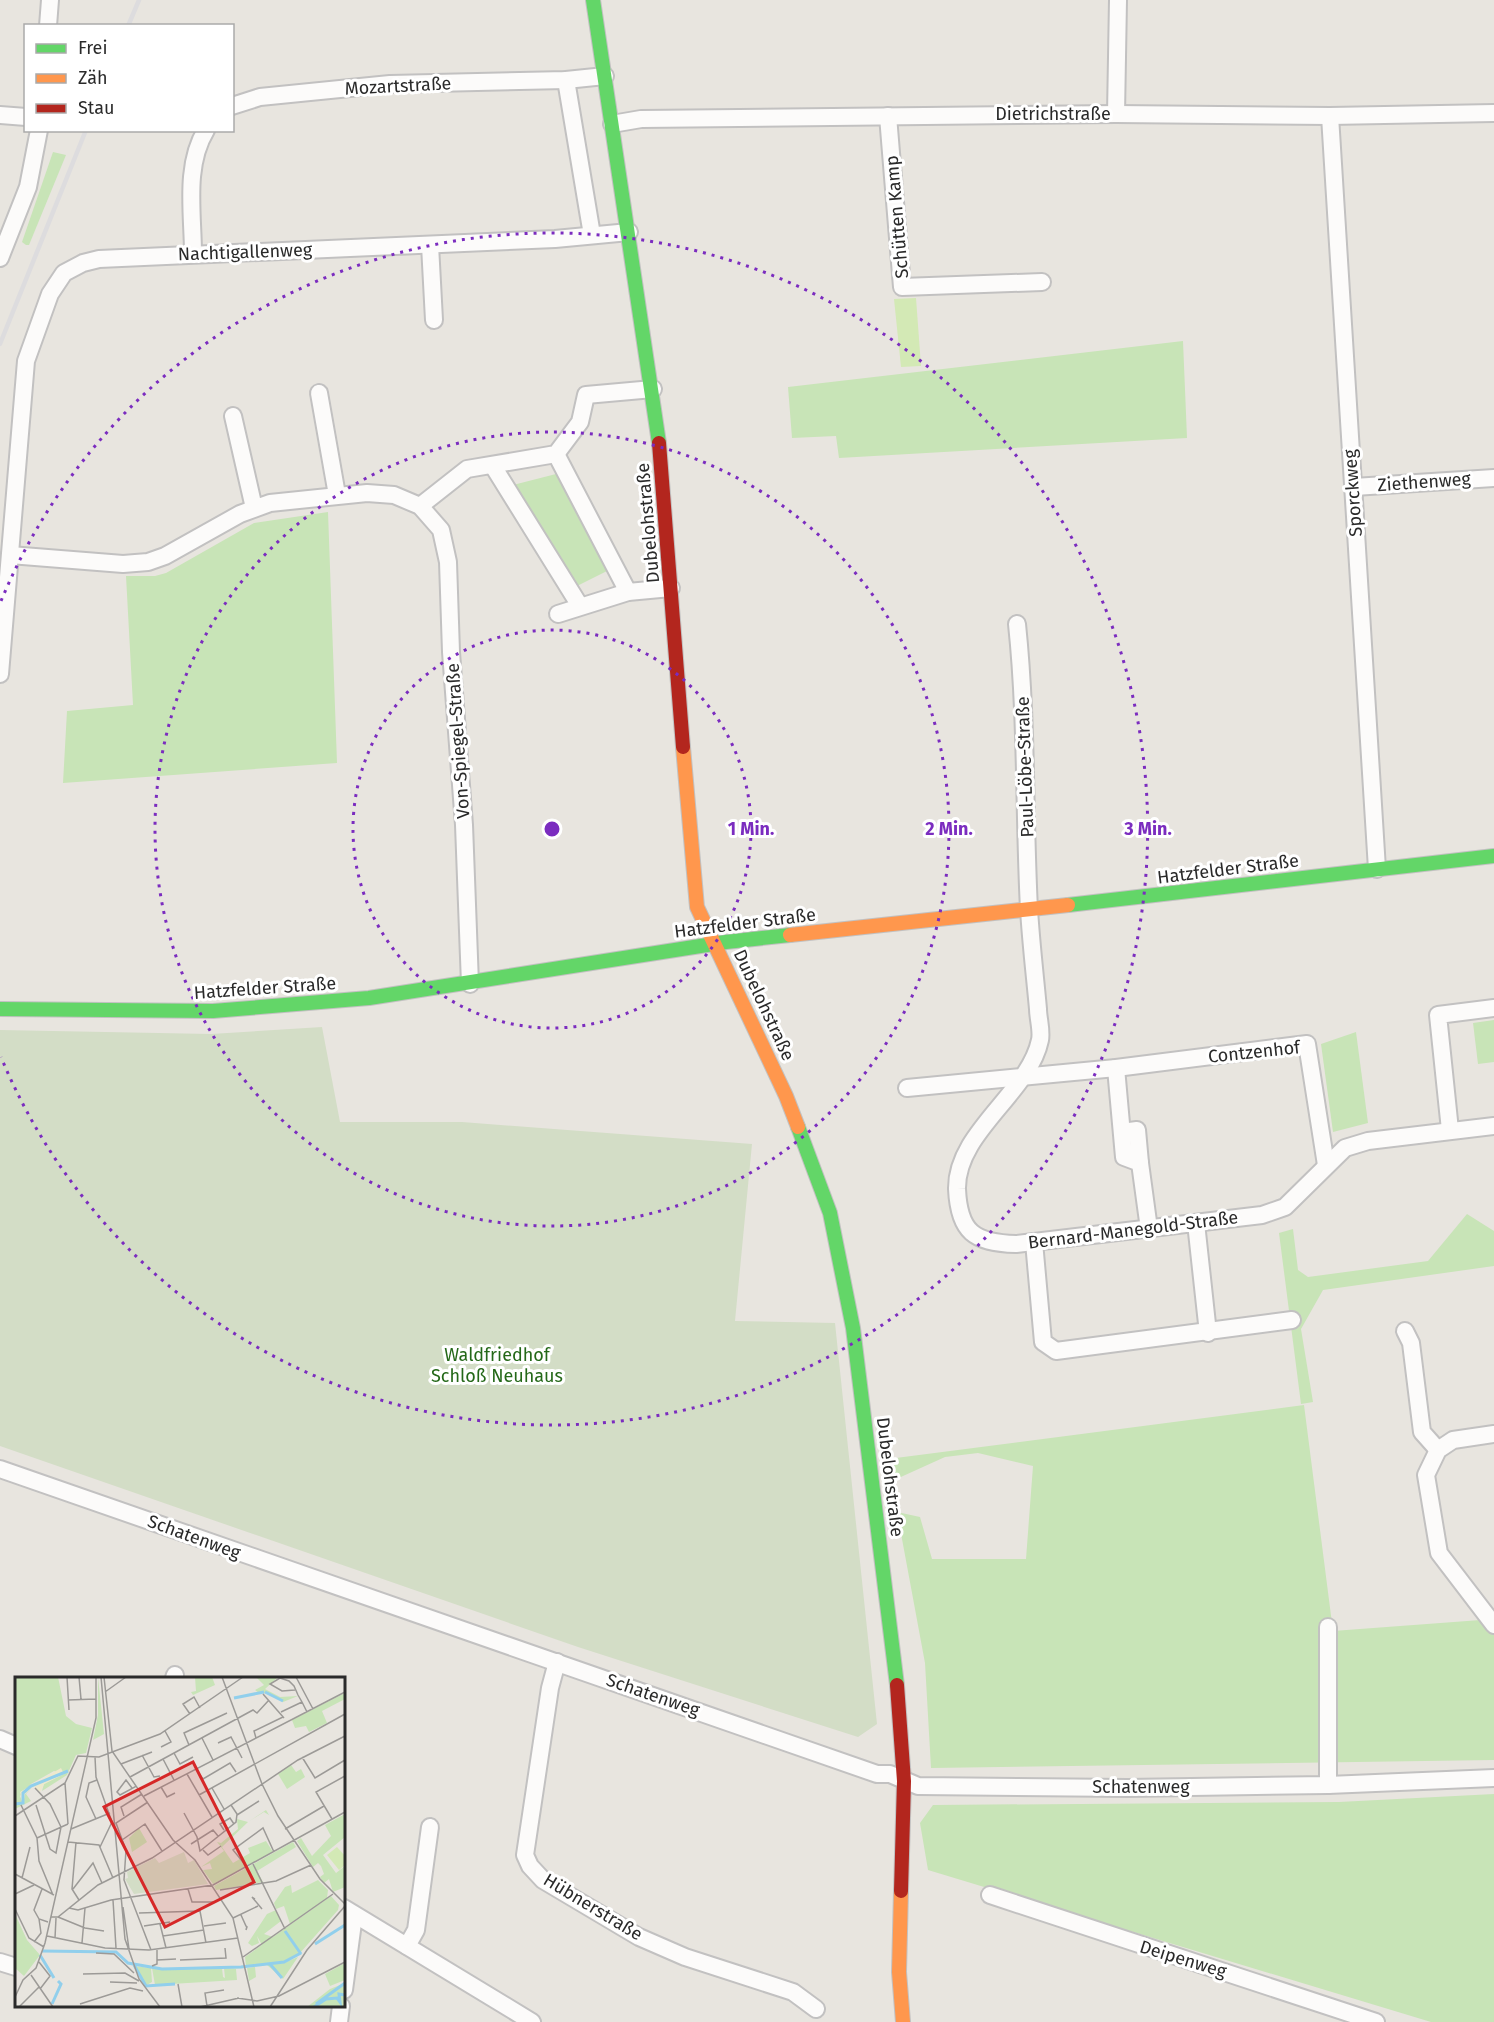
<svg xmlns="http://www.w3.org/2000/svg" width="1494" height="2022" font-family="'Fira Sans',sans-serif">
<rect width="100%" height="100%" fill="#e8e5df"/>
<g fill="#c8e4b7">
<path d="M53,152L66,155L29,245H26L22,242Z"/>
<path d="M1183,341L1187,438L839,458L836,436L792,438L788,387Z"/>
<path d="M556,474L607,571L573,588L513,485Z"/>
<path d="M328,512L337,763L63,783L67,711L133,705L126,576H155L166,573L254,523Z"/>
<path d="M1494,1020V1062L1478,1064L1473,1023Z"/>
<path d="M1356,1032L1368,1123L1333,1132L1321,1044Z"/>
<path d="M1467,1214L1494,1231V1266L1323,1290L1301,1329L1313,1402L1301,1404L1279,1233L1293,1229L1298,1270L1308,1277L1428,1261Z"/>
<path d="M1304,1405L1333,1631L1494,1619V1760L931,1768L925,1663L897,1512L920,1517L932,1559H1026L1033,1466L978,1453L945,1457L892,1481L888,1459Z"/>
<path d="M1494,1794V2022H1431L928,1870L920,1823L933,1805L1339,1802Z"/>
</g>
<path fill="#d3ddc6" d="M322,1027L340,1122H462L752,1144L735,1321L835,1323L877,1724L858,1737L578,1647L0,1446V1030L211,1034Z"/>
<path fill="#d3e9b5" d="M916,298L921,366L901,367L894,299Z"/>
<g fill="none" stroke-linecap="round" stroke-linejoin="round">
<defs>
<g id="street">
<path d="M48,26L50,0"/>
<path d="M566,80L592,235"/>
<path d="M232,106L260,97L390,84L566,80L605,76"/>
<path d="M1116,114L1118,0"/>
<path d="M0,115L26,117"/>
<path d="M888,116L902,287L1042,282"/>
<path d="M1330,116L1377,869"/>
<path d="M612,124L641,119L1116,114L1330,116L1494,113"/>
<path d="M430,245L434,320"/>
<path d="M193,254C193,214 184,166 206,130"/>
<path d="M0,258L28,187L39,130"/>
<path d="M319,393L337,495"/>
<path d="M233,416L254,508"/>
<path d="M556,454L628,592"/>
<path d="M493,466L580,606"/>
<path d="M1354,487L1494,478"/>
<path d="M420,506L467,469L556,454L580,422L586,395L653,389"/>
<path d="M10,555L123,564L148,562L165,556L240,514L270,503L367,493L394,495L420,506L441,530L448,562L451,652L464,825L470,984"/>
<path d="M558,614L628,592L671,588"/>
<path d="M1017,624C1027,719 1024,814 1029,909C1031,943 1035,976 1038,1009C1038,1018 1042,1031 1040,1040C1029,1093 956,1132 957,1189C959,1232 974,1243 1016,1244L1262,1215L1285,1207L1345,1148L1368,1141L1494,1126"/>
<path d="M0,674L26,361L50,294L64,273L83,263L99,259L555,239L629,232"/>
<path d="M1116,1068L1124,1157L1140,1163L1149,1229"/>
<path d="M907,1088L1116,1068L1307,1044L1326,1165"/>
<path d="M1450,1130L1438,1015L1494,1008"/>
<path d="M1122,1132L1137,1130L1140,1163"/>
<path d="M1196,1223L1208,1333"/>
<path d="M1034,1242L1043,1342L1056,1351L1292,1320"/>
<path d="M1405,1331L1411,1343L1422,1432L1438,1450"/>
<path d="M1494,1434L1453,1440L1438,1450L1426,1475L1439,1553L1494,1625"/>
<path d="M0,1469L877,1774H890L918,1786L1127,1788L1328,1785L1494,1778"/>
<path d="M1328,1627V1785"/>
<path d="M557,1662L550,1688L525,1855L530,1866L543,1880L639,1937L685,1957L793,1992L816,2009"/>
<path d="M174,1678L175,1675"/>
<path d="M0,1739L16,1746"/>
<path d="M990,1895L1376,2022"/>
<path d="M344,1908L532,2022"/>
<path d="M407,1946L416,1930L430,1827"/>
<path d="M0,1962L16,1967"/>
<path d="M344,1990L354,1915"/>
<path d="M339,2022L341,2006"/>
</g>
<g id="fast">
<path d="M593,0L659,443"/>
<path d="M1068,905L1494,856"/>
<path d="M0,1009L213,1011L369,998L726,942L790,935"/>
<path d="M798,1127L830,1213L853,1328L897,1685"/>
</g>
<g id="slow">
<path d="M683,747L697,907L786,1096L798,1127"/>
<path d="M790,935L1068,905"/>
<path d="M901,1891L899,1972L903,2022"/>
</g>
<g id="jam">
<path d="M659,443L683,747"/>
<path d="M897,1685L904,1781L901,1891"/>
</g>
</defs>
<use href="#street" stroke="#c2c1c1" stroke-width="20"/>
<use href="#fast" stroke="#c2c1c1" stroke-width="16"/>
<use href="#slow" stroke="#c2c1c1" stroke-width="16"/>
<use href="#jam" stroke="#c2c1c1" stroke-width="16"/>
<use href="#street" stroke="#fcfbfa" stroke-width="16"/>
<use href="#fast" stroke="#63d668" stroke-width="14"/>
<use href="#slow" stroke="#ff974d" stroke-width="14"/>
<use href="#jam" stroke="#b3261e" stroke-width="14"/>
<g stroke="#dddcde" stroke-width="4.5">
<path d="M128,26L139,0"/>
<path d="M0,344L86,130"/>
</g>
</g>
<g fill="none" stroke="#7b2cbf" stroke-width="3" stroke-dasharray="3 6">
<circle cx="552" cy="829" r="199"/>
<circle cx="552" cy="829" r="397"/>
<path d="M1 601A596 596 0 1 1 1 1057"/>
</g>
<g text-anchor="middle" stroke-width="6" stroke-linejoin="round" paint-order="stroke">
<g font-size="18" fill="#2a2a2a" stroke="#fff">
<text transform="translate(398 86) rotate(-3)" y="6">Mozartstraße</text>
<text x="1053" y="120">Dietrichstraße</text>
<text transform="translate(897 217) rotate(-95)" y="6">Schütten Kamp</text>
<text transform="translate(245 252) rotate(-2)" y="6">Nachtigallenweg</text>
<text transform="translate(1424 482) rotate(-4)" y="6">Ziethenweg</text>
<text transform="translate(1353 493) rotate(-94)" y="6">Sporckweg</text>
<text transform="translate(648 523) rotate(-95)" y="6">Dubelohstraße</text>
<text transform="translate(458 741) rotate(-94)" y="6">Von-Spiegel-Straße</text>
<text transform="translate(1025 767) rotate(-92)" y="6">Paul-Löbe-Straße</text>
<text transform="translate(1228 869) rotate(-7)" y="6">Hatzfelder Straße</text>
<text transform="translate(745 923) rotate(-7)" y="6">Hatzfelder Straße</text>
<text transform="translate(265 988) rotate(-4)" y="6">Hatzfelder Straße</text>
<text transform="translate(764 1005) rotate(65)" y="6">Dubelohstraße</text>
<text transform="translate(1254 1052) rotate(-6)" y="6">Contzenhof</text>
<text transform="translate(1133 1230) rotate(-7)" y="6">Bernard-Manegold-Straße</text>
<text transform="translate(890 1477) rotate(83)" y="6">Dubelohstraße</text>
<text transform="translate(194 1537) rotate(20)" y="6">Schatenweg</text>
<text transform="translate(653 1695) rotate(19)" y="6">Schatenweg</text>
<text x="1141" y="1793">Schatenweg</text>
<text transform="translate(593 1907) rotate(31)" y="6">Hübnerstraße</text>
<text transform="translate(1183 1959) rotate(17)" y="6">Deipenweg</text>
</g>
<g font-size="18" fill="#246818" stroke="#fff">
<text x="497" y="1361">Waldfriedhof<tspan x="497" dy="21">Schloß Neuhaus</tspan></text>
</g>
</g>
<g transform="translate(15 1677)">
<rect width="330" height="330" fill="#e8e5df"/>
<path d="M0,0H43L51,39L61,47L77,51L71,76L61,78L52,98L27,114L29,107L48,97L39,94L16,107L5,119L8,127L10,117L18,109L11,117L16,124L0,132ZM83,0L89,57L78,63L83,38ZM180,0H197L200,8L178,18L176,15L181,14ZM241,0H263L250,12L265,20L283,19L268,25L252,16H244L240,13L249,8ZM330,16V22L307,34L312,46L294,55L291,49L280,51L277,43ZM276,88L281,95L286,92L290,100L272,112L263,97ZM251,133L254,138L249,135L233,145L207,170L218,186L235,176L233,171L251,164L258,175L198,207L188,193L197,192L195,186L186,190L209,174L202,165L206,166L223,152L222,142L233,145ZM330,137V160L308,178L321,196L330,189V210L318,215L314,202L309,206L305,200L309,197L306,189L303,186L298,190L282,164L286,161L297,179L316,159L310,148ZM124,151L132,165L117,175L114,161ZM278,165L281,170L242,194L248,205L201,213L199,209ZM303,203L313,213L312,221L275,247L269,229L261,232L259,226L270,210L276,208L277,216ZM316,219L324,228L323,233L285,276L269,284L231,289L230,280ZM261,233L266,244L249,257L258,260L247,268L242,259L244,266L237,269L233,266L252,237ZM0,237L12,263L25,278L9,299L0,291ZM283,280L268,302L252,288L240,290L241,300L234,304L232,291L265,286H269ZM330,286V303L315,309L310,297ZM119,289L136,291L137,305L130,309ZM137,291H207L208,300L210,301L209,291L228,292H221L222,303L140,308ZM330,306V330H292L315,312Z" fill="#c8e4b7"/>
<path d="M46,91L49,97L29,107L25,115L19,109L10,117L8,128L5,115Z" fill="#eee9cc"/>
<path d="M169,175L173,186L179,183L193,207L119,217L110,202L113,201L112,195L140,181L144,186Z" fill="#d3ddc6"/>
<path d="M322,170L330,179V188L324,193L312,178Z" fill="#d3e9b5"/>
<path fill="none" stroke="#91cfec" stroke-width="3" d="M250,15L268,24M219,21L249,15M0,127L8,126V116L16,109L53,94M270,254L286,277M300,267L330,248M27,274L101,275L113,286L147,292L226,290L269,285L286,276M25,278L39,301M255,287L267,301M119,288L131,309L160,307M37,327L46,307L43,304M301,327L330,306M299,330L311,322L322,321L325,325L324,317L330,318"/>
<path fill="none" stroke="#9c9a97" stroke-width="1.5" d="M52,0L54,33M64,0L66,22M86,0L110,262L124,302L145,330M89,0L97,74L158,163L180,183L218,241L239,330M207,0L247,107L263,139L305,202L330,227M281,0L298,32M280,13L267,14L255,7L265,1L274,4L279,9L283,18L287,25L292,35M90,15L111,0M248,17L269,41M53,23L81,22M266,35L287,25M175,37L168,27L179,20L185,31M187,61L198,83M241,61L239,54L268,40M203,66L216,60L227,81M174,68L169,56L212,36M146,70L156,65L150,54M159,76L165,87L178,80M127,78L139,100L145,99M80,80L81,100L97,145L85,170M287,80L300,101L330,83M148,82L159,103M106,87L137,75M172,97L197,140M185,98L188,102L215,86L221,95M115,100L238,33L242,36L254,23M50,106L53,147M146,110L152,120L160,116M20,111L35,127L46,150L41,176L35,172L21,128M117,111L111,103L102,115L105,118L120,110L121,109M197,111L209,132M184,118L330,37M129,119L330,15M133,125L101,146L111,173L109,203L136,273M6,128L22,161L24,184L38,218M169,136L182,160L185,174L221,145L222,137L216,128M222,138L244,124M0,139L50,106L63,79L84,80L145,57L228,0M109,139L106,130L127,117M81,142L71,120L74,106L82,103M317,142L301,115L330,99M56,152L95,136M270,152L309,129M209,153L205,147L215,141L219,147M22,161L53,147M107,163L130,147L147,174M53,165L84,168L98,201M61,165L57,212L64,223M176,167L198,153L203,159M188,173L193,178L206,169M238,187L270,252M232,190L218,173L248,151L259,175M0,197L39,218M7,201L15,170M27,212L19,233L24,242L33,245M58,212L78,186L87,206M173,212L177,225H198M205,213L261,204L296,188M0,217L19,208M240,222L237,220L247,232M98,223L101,271M108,230L114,272M54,231L63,233L96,223L198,208L330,135M0,232L14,261L29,270M124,236L185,234L191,266M226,238L231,249L232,250L231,253L232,249M36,240H43L83,208L137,181L283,83L330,59M43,240L70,251M218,241L243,229M145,247L151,271M129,249L155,245M189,249L211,246M70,251L89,254M32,259L90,271L134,273L223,261M148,259L189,253M40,261L41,241M19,265L26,256L24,242M67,266L70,231M81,276L99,277L119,296M228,280L318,217M142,283L161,282M165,283L211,281L210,271M24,285L35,299L25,312M137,289L142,287V273M68,297L110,296L124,304M16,298L38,330M95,305L122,306M163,307L167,330M0,320L8,303L21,291L30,266L81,41V0M222,321L242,324L264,319L330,285M65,327L115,311L128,314M192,329L190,316L209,313M4,330L24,310M185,330L224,321M255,330L292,273L330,229"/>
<path fill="#d62828" fill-opacity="0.15" stroke="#d62828" stroke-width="3" d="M178,85L239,205L150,250L89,130Z"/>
<rect width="330" height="330" fill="none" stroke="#2a2a2a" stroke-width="3"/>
</g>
<circle cx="552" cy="829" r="9" fill="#7b2cbf" stroke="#fff" stroke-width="3"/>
<g font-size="18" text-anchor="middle" font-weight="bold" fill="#7b2cbf" stroke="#fff" stroke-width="6" stroke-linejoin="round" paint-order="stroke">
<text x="751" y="835">1 Min.</text>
<text x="949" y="835">2 Min.</text>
<text x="1148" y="835">3 Min.</text>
</g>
<rect x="24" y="24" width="210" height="108" fill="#ffffff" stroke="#aaaaaa" stroke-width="1.5"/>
<rect x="36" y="44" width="30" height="9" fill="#63d668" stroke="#aaaaaa" stroke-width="1.5"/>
<text x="78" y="54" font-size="18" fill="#2a2a2a">Frei</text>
<rect x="36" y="74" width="30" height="9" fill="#ff974d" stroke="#aaaaaa" stroke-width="1.5"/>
<text x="78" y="84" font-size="18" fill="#2a2a2a">Zäh</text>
<rect x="36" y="104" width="30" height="9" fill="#b3261e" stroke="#aaaaaa" stroke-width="1.5"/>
<text x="78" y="114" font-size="18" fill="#2a2a2a">Stau</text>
</svg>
